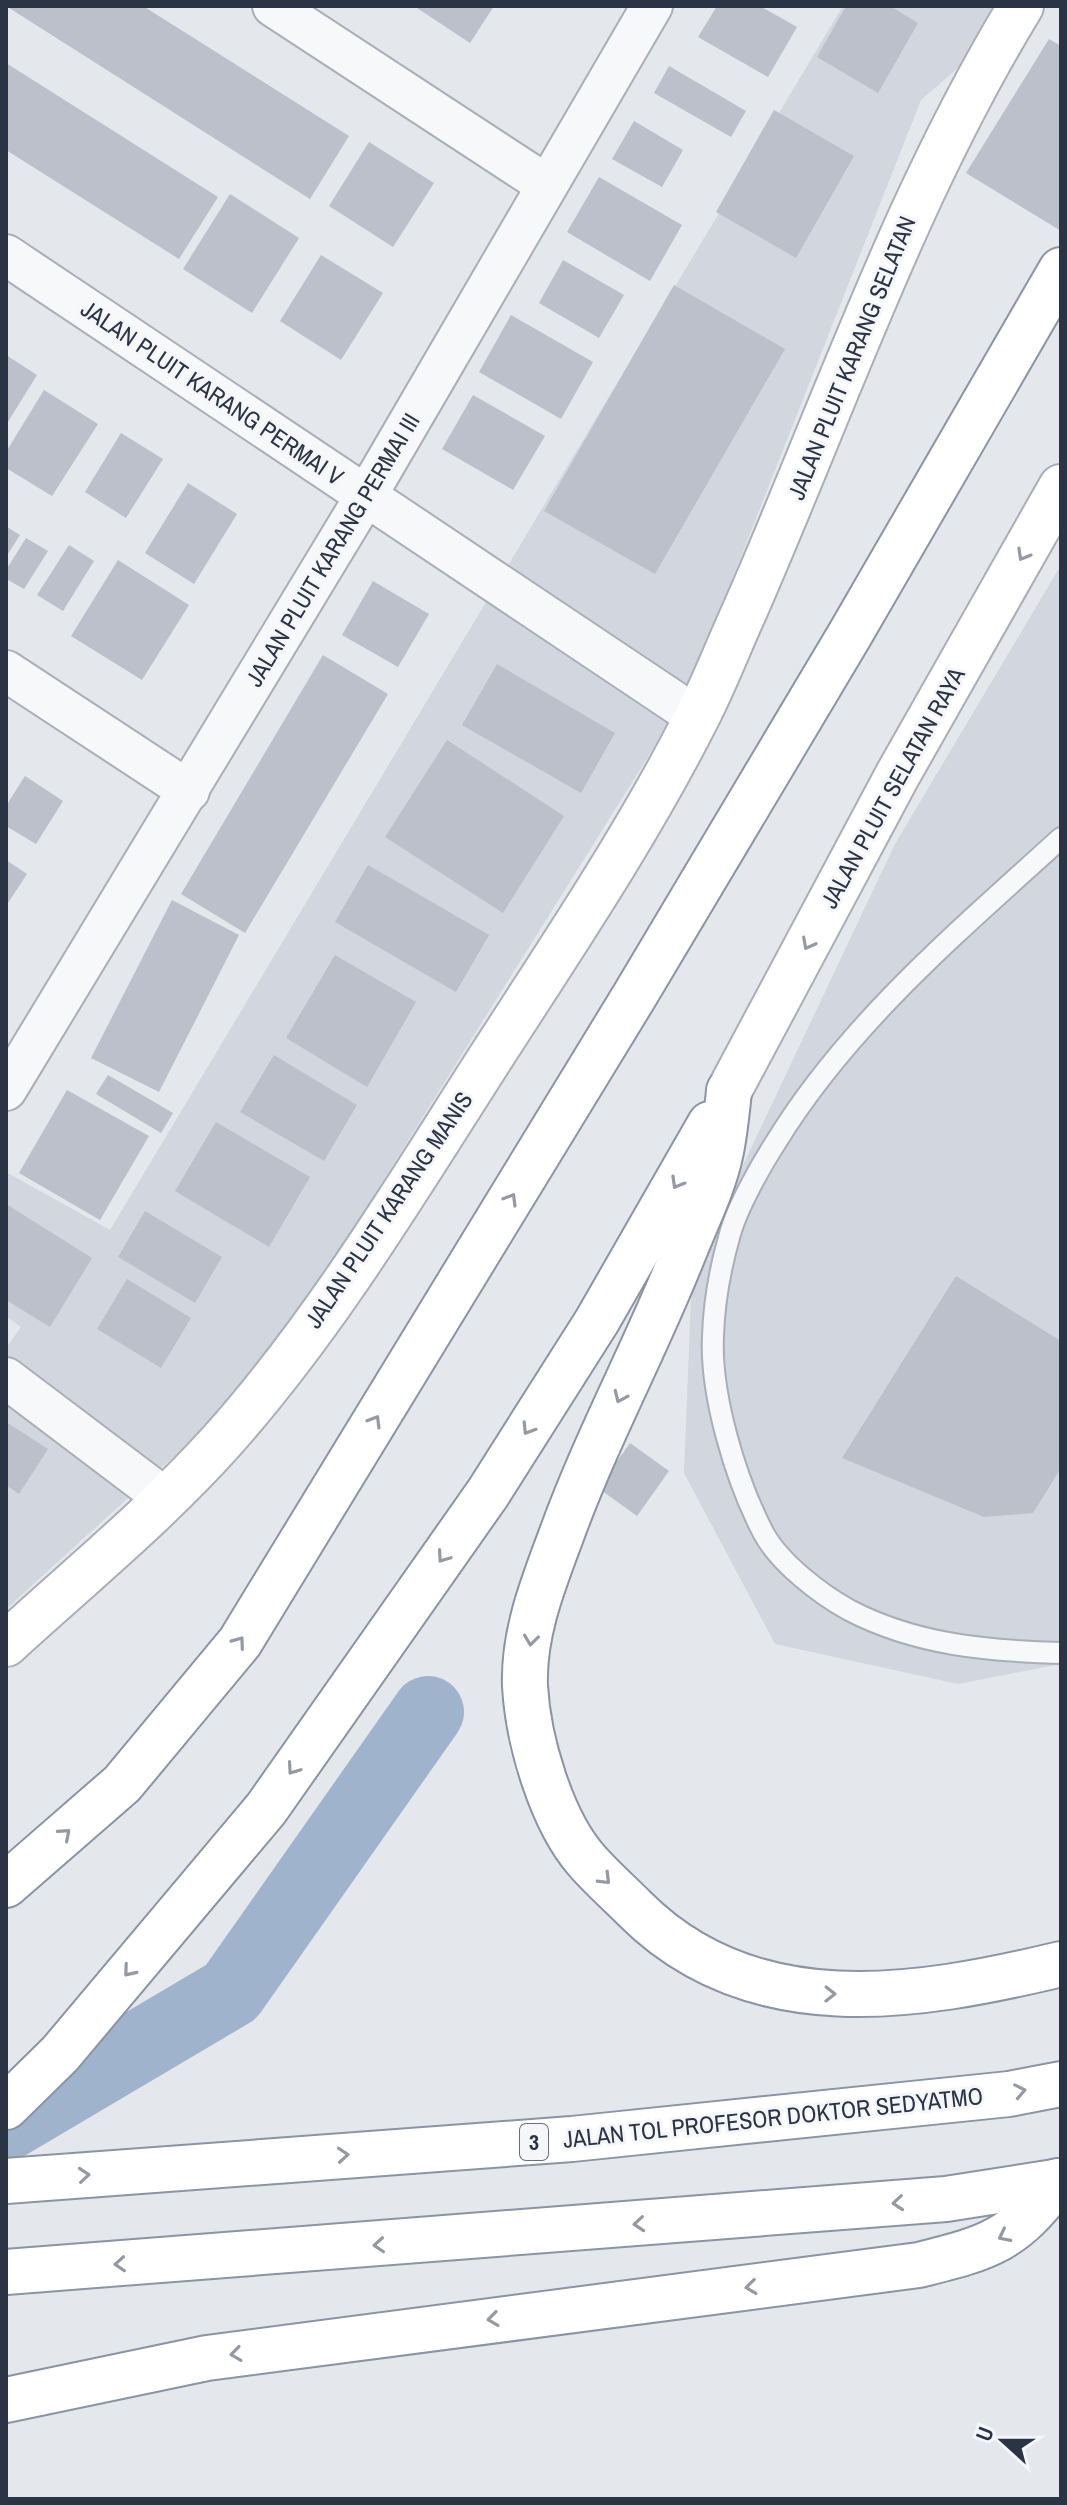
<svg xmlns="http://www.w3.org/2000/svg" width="1067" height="2505" font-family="'Archivo Narrow',sans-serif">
<rect width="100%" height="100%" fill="#e4e7ec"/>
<g fill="#d2d6de">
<path d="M843,6H1029L921,100L686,696L259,1379L6,1609V1348L21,1327L6,1316V1172L110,1230Z"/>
<path d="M1061,565V1664L958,1684L775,1644L684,1473L692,1273L895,844Z"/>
</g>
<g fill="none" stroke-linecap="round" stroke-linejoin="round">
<path stroke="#9fb4cc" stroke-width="72" d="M6,2125L231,1992L428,1712"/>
</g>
<g fill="#bbc0ca">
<path d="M6,6H143L349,136L310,199Z"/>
<path d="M414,6H494L470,43Z"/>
<path d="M717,6H760L797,27L768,77L698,37Z"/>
<path d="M846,6H890L918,23L878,93L817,57Z"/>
<path d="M1049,39L1061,46V231L966,173Z"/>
<path d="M6,63L218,197L179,259L6,150Z"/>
<path d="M669,66L746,111L731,137L654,93Z"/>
<path d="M774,110L854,156L796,258L716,212Z"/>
<path d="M634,121L683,150L662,187L612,159Z"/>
<path d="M369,142L434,183L393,247L329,206Z"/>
<path d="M599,177L682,225L650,281L567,232Z"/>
<path d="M230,194L299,238L252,313L183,269Z"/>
<path d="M321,255L383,293L341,360L280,321Z"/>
<path d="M563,260L624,295L599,338L539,303Z"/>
<path d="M674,285L785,349L655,574L544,511Z"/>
<path d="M511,315L593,362L561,419L479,372Z"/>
<path d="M6,355L37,375L6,425Z"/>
<path d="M44,390L98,424L52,496L6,468V452Z"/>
<path d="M473,395L545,436L513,490L442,449Z"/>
<path d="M121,433L163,459L126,518L85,492Z"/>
<path d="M188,483L237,514L194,584L145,553Z"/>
<path d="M7,527L20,535L6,557V529Z"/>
<path d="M26,538L48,551L24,589L6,579V570Z"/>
<path d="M69,545L94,561L63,611L37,595Z"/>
<path d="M118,560L189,605L142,680L71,636Z"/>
<path d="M373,581L429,614L398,667L342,635Z"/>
<path d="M323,655L388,694L245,933L181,894Z"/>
<path d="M497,664L615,733L581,793L462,725Z"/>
<path d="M447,740L564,816L503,913L385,837Z"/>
<path d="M25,776L63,801L36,844L6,826V806Z"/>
<path d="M6,860L27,874L6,906Z"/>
<path d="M368,865L489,935L456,992L335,922Z"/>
<path d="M172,900L239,935L159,1092L91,1058Z"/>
<path d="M335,955L416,1002L367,1087L286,1038Z"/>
<path d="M274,1055L357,1105L324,1161L240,1112Z"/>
<path d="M108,1075L173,1113L161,1133L96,1094Z"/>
<path d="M67,1090L149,1136L100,1220L19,1173Z"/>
<path d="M216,1122L310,1177L269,1247L175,1191Z"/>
<path d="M6,1204L92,1258L50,1327L6,1300Z"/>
<path d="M145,1211L222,1257L195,1303L118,1257Z"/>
<path d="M956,1276L1061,1341V1468L1033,1513L984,1517L842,1458Z"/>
<path d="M127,1279L191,1318L161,1368L97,1329Z"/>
<path d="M6,1422L48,1449L19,1494L6,1485Z"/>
<path d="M630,1443L669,1471L637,1516L598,1488Z"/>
</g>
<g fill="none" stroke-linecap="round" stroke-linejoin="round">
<defs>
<path id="lane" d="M1061,838C959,931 849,1023 776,1142C761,1165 737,1208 730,1234C721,1265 714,1304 713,1336C710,1395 736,1481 764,1534C780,1563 820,1594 849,1610C916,1645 988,1651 1061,1653"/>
<g id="street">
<path d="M273,6L545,184"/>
<path d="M6,255L697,717"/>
<path d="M6,671L189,791"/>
<path d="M6,1090L379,474L652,6"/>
<path d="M6,1378L166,1499"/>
</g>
<g id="secondary">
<path d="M729,1091L897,776L1061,487"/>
<path d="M6,1644C78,1578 154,1516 220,1443C324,1327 405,1191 489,1060C561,948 637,836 697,717C715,682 729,645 745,610C834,407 905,196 1021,6"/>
</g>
<g id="highway">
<path d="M729,1091C727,1111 725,1131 721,1151C714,1186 697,1219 684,1252C646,1348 596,1439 561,1536C543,1584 523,1634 525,1686C528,1740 551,1820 587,1861C602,1878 619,1893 635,1909C752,2026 916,1999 1061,1964"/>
<path d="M6,1885L122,1784L240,1642L635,995L849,636L1061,270"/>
<path d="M6,2107L60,2054L266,1809L488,1493L597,1321L710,1124"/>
<path d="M6,2181L572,2139L1009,2094L1061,2084"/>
<path d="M6,2272L946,2199L1061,2181"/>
<path d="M6,2400L207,2358L919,2265C991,2247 1013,2241 1058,2181"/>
</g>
</defs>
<use href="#lane" stroke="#a9aeb7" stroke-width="24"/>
<use href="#street" stroke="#a9aeb7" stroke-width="44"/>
<use href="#secondary" stroke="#a9aeb7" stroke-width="48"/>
<use href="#highway" stroke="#8b94a3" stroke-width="48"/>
<use href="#lane" stroke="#f7f8fa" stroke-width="20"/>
<use href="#street" stroke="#f7f8fa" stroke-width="40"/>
<use href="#secondary" stroke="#fff" stroke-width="44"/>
<use href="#highway" stroke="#fff" stroke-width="44"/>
</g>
<defs><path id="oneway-chevron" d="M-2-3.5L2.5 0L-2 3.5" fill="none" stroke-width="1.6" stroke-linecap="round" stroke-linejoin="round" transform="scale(2)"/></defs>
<g stroke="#959aa2">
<use href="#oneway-chevron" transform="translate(1023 555) rotate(120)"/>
<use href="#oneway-chevron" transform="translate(808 944) rotate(118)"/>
<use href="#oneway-chevron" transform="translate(677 1183) rotate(120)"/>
<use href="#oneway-chevron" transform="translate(511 1199) rotate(-59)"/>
<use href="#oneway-chevron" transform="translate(620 1397) rotate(114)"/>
<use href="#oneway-chevron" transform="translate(375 1421) rotate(-59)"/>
<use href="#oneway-chevron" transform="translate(528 1429) rotate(122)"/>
<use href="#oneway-chevron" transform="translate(443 1557) rotate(125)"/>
<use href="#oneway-chevron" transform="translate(531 1640) rotate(97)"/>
<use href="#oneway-chevron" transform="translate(239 1642) rotate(-54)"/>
<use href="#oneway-chevron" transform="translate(293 1769) rotate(125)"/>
<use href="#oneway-chevron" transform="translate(65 1834) rotate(-41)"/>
<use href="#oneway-chevron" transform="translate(605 1879) rotate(45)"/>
<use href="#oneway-chevron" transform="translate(129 1971) rotate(130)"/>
<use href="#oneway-chevron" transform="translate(830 1994) rotate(1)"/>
<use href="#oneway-chevron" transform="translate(1020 2091) rotate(-11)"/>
<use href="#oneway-chevron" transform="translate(343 2155) rotate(-4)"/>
<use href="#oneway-chevron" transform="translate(84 2175) rotate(-5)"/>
<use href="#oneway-chevron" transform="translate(898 2203) rotate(175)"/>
<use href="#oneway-chevron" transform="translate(639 2224) rotate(175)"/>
<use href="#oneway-chevron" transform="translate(1004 2236) rotate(153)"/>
<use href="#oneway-chevron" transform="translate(379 2245) rotate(176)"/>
<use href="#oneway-chevron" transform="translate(120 2264) rotate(176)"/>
<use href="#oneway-chevron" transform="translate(751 2287) rotate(173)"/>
<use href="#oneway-chevron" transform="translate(493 2319) rotate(172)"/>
<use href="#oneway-chevron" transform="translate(236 2354) rotate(172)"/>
</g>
<g text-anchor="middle" stroke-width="6" stroke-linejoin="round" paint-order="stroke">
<rect fill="#f4f6f9" stroke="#676e7b" stroke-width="2" x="520" y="2124" width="28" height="36" rx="6"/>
<g font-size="22" font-weight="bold" fill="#2b3445">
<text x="534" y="2150">3</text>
</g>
<g font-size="24" fill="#2b3445" stroke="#f4f6f9">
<text transform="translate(852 358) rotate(-68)" y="8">JALAN PLUIT KARANG SELATAN</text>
<text transform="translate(212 393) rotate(34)" y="8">JALAN PLUIT KARANG PERMAI V</text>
<text transform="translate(333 550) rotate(-59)" y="8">JALAN PLUIT KARANG PERMAI III</text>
<text transform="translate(893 788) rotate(-61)" y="8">JALAN PLUIT SELATAN RAYA</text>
<text transform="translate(389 1210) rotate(-56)" y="8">JALAN PLUIT KARANG MANIS</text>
<text transform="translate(773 2118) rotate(-6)" y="8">JALAN TOL PROFESOR DOKTOR SEDYATMO</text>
</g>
</g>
<rect width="1067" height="2505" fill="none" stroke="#2b3445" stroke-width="16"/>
<g transform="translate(1003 2441) rotate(291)" stroke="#f4f6f9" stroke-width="6" paint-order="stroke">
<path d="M0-6L14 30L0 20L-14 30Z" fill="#2b3445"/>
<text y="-12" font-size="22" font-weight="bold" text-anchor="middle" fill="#2b3445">U</text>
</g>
</svg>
